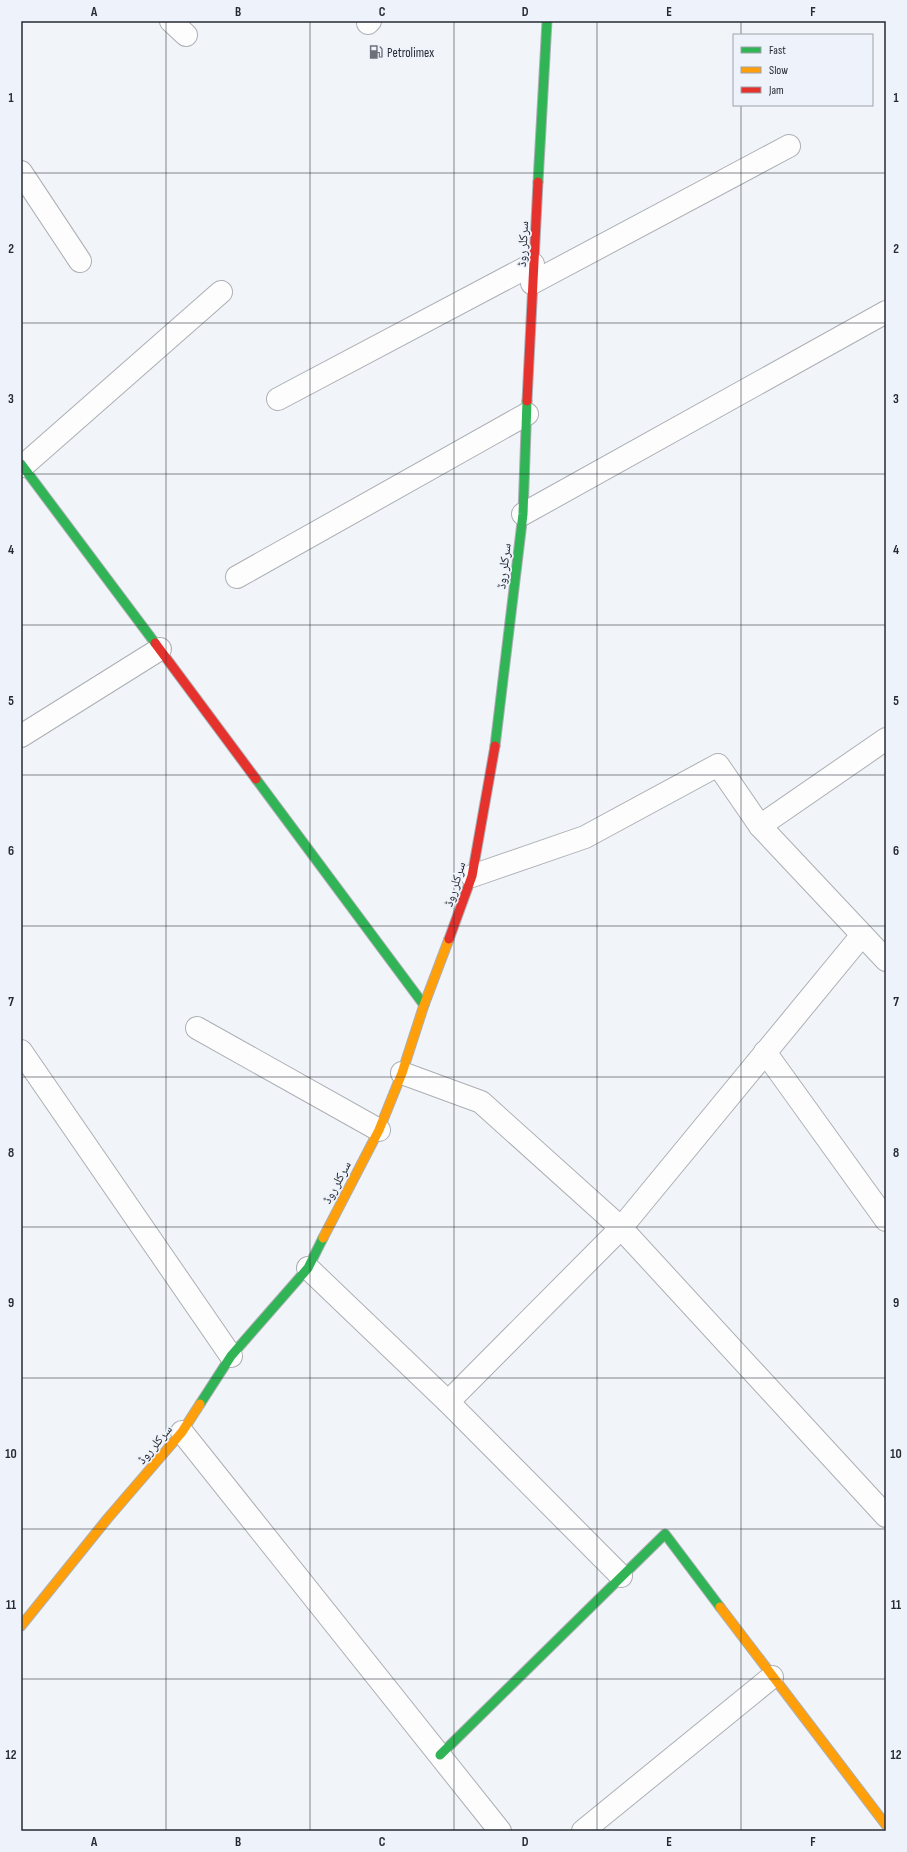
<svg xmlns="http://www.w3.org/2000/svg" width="907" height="1852" font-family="'Sofia Sans Condensed','Noto Naskh Arabic',sans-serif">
<rect width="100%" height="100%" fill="#f1f4f8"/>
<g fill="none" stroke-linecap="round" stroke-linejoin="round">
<defs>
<g id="street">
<path d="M171,21L186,35"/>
<path d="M368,23L370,21"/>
<path d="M21,172L80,261"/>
<path d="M532,283L789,146"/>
<path d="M278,399L533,264"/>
<path d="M23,466L221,292"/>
<path d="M523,514L886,312"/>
<path d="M237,577L527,414"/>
<path d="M21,736L160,649"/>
<path d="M760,826L886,739"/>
<path d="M472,876L585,837L718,765L760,826L886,960"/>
<path d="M197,1028L379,1130"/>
<path d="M21,1051L231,1356"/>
<path d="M765,1052L886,1220"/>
<path d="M402,1073L481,1102L621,1228L886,1516"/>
<path d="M308,1268L448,1402L621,1576"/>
<path d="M448,1402L621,1228L862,935"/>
<path d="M182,1432L500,1831"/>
<path d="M583,1831L772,1677"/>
</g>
<g id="fast">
<path d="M538,182L547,21"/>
<path d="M21,464L155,643"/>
<path d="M495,746L523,514L527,401"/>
<path d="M256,779L424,1005"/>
<path d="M200,1404L231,1356L308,1268L323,1238"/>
<path d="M440,1755L665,1534L720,1607"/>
</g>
<g id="slow">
<path d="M323,1238L379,1130L402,1073L424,1005L449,939"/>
<path d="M720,1607L886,1825"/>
<path d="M21,1626L108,1518L182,1432L200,1404"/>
</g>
<g id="jam">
<path d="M527,401L538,182"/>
<path d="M155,643L256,779"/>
<path d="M449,939L472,876L495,746"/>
</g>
</defs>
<use href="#street" stroke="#acafb4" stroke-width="24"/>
<use href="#fast" stroke="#acafb4" stroke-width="11"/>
<use href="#slow" stroke="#acafb4" stroke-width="11"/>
<use href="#jam" stroke="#acafb4" stroke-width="11"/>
<use href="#street" stroke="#fdfdfe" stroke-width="22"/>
<use href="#fast" stroke="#30b455" stroke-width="9"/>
<use href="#slow" stroke="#ff9f0a" stroke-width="9"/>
<use href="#jam" stroke="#e5322d" stroke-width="9"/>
</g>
<path fill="none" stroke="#262a32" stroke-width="1" stroke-opacity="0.55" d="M166,21V1831M310,21V1831M454,21V1831M597,21V1831M741,21V35M741,105V1831M21,173H886M21,323H886M21,474H886M21,625H886M21,775H886M21,926H886M21,1077H886M21,1227H886M21,1378H886M21,1529H886M21,1679H886"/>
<defs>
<symbol id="fuel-bare" viewBox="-9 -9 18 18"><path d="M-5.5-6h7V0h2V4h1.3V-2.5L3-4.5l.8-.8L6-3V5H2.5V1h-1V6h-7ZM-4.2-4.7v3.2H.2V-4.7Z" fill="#6d7177" stroke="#eef3fb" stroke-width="2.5" paint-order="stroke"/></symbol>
</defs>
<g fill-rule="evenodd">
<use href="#fuel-bare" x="366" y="42" width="20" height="20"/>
</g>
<g text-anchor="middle" stroke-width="3.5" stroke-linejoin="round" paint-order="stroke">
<g font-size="13" fill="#262a32" stroke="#eef3fb" text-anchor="start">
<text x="387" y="57">Petrolimex</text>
</g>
<g font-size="13" fill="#262a32" stroke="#eef3fb">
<text transform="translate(522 244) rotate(-87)" y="5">سرکلر روڈ</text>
<text transform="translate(503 566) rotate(-83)" y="5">سرکلر روڈ</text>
<text transform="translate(454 884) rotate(-73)" y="5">سرکلر روڈ</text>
<text transform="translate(336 1182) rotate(-62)" y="5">سرکلر روڈ</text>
<text transform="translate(154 1444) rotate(-50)" y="5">سرکلر روڈ</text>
</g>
</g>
<rect width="907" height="1852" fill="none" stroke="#eef3fb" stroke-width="44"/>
<rect x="733" y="34" width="140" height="72" fill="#eef3fb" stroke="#9ea3ab"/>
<rect x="741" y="47" width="20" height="6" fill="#30b455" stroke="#9ea3ab"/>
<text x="769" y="54" font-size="12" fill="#262a32">Fast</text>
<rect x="741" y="67" width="20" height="6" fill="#ff9f0a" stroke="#9ea3ab"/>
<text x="769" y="74" font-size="12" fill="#262a32">Slow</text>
<rect x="741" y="87" width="20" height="6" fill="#e5322d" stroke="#9ea3ab"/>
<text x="769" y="94" font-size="12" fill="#262a32">Jam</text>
<rect x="22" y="22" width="863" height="1808" fill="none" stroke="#262a32" stroke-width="1.5"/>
<g font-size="13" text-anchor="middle" font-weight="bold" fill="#262a32">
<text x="94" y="16">A</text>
<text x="238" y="16">B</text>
<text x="382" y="16">C</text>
<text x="525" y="16">D</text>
<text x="669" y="16">E</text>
<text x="813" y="16">F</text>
<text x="11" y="102">1</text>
<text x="896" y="102">1</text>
<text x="11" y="253">2</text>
<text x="896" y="253">2</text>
<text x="11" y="403">3</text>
<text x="896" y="403">3</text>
<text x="11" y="554">4</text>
<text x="896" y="554">4</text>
<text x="11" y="705">5</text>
<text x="896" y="705">5</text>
<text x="11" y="855">6</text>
<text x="896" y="855">6</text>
<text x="11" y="1006">7</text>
<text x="896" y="1006">7</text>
<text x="11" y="1157">8</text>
<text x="896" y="1157">8</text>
<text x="11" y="1307">9</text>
<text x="896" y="1307">9</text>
<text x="11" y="1458">10</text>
<text x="896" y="1458">10</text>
<text x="11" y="1609">11</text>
<text x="896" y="1609">11</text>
<text x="11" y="1759">12</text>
<text x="896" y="1759">12</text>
<text x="94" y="1846">A</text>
<text x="238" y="1846">B</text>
<text x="382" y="1846">C</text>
<text x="525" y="1846">D</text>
<text x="669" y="1846">E</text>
<text x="813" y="1846">F</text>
</g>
</svg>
